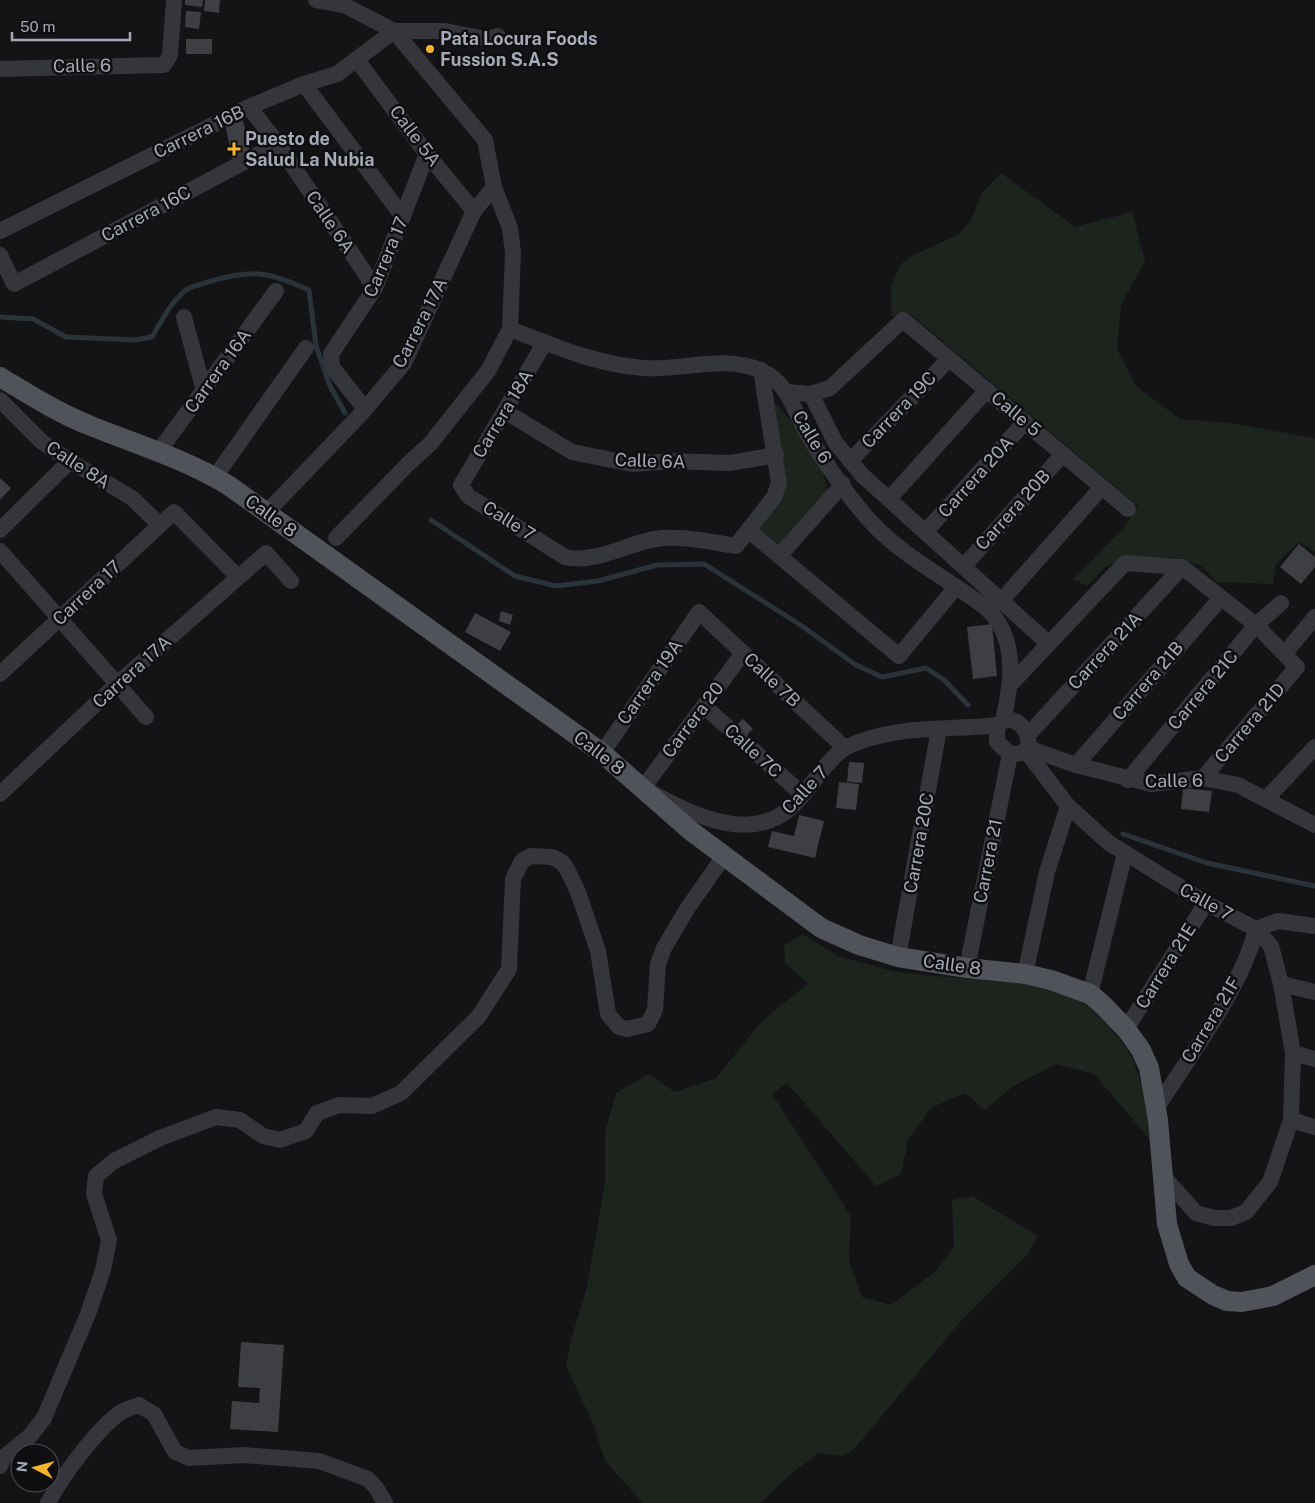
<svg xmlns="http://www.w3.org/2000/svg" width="1315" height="1503" font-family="'Public Sans',sans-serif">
<rect width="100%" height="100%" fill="#141416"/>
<g fill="#1c241d">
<path d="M1001,173L1075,227L1132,212L1145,261L1121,305L1117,349L1136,386L1180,419L1229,423L1315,438V552L1299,542L1276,564L1273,584L1216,582L1202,566L1175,557L1124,558L1107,566L1087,586L1073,579L1125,526L1138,506L909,313L891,317V285L902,263L912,256L959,234L971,220L982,193Z"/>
<path d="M770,398L819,451L829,500L774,562L750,538L780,496Z"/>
<path d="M803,934L840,957L902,973L1037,985L1081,998L1109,1025L1132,1057L1146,1098L1152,1142L1094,1074L1056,1064L1012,1087L985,1110L965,1093L931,1108L908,1140L901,1174L876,1186L787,1083L772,1094L851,1216L849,1261L862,1297L891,1305L934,1273L954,1247L952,1200L972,1196L1038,1236L1028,1254L960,1322L856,1447L844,1456L818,1453L791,1474L760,1503H643L605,1461L594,1426L566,1366L572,1336L587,1287L605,1182V1132L616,1093L649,1074L675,1092L716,1078L763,1020L808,984L785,963L784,945Z"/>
</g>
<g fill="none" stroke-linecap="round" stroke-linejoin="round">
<g stroke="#2a333a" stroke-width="5">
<path d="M0,317L33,319L66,337L135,340L152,337C162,320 171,302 186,290C192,286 201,285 208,282C254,268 266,272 309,290L316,346L330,386L345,413"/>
<path d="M431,520L515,576L556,586L598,581L657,565L704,564L799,624L856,665L882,677L926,668L944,680L968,705"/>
<path d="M1123,834L1207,863L1315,886"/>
</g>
</g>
<g fill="#3e3f43">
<path d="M185,0H203L202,7L185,5Z"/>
<path d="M205,0H220L219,13L204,11Z"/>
<path d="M186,11L201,12L199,29L185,27Z"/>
<rect x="186" y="39" width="26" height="15"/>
<path d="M243,120L251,158L233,162L225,124Z"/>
<path d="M0,478L11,488L0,500Z"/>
<path d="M1299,544L1315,557V567L1301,584L1280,567Z"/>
<path d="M501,611L513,615L510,625L499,621Z"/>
<path d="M475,613L511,632L500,651L465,632Z"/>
<path d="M992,624L997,676L973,679L967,627Z"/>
<path d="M743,719L753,729L744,737L734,727Z"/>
<path d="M849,762L864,763L862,783L847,782Z"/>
<path d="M839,782L859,784L856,810L836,808Z"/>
<path d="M1183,788L1212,791L1209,812L1181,809Z"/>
<path d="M799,815L824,821L815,858L768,847L772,831L794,836Z"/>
<path d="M241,1342L284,1345L278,1432L230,1429L232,1401L259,1403L260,1388L238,1387Z"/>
</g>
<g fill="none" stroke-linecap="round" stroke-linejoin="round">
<g stroke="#35363b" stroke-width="16">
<path d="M316,0L344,5L394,31L485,140L494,187L510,228L513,253L510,329L488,371L430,444L408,464L336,538"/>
<path d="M357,60L427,154L474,211"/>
<path d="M0,69L164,65L170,55L174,0"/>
<path d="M304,84L403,217"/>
<path d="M249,107L278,144L375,288"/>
<path d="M0,231L249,107L304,84L337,74L394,31H445L486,39L498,36"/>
<path d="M0,255L14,284L278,144"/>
<path d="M184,317L204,391"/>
<path d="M510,329C554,346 595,364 643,368C683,371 723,354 762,371C789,383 795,414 809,437C826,464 850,499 871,522C895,548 926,567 955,586C971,598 987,605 998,622C1017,651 1010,690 1003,721"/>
<path d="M545,342L461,485L468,496L565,557C595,564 626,544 655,539C681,535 711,542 736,546L774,497L779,483L761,370"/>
<path d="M786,392L811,394L830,388L903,320L1128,509"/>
<path d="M811,394L835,442L862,475L1048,643"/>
<path d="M0,400L42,442L70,461L132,498L160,525"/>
<path d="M365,409L332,367L331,354L375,288L427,154"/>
<path d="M506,412L572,452L632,464L672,461L730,463L776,455"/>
<path d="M159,451L276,291"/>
<path d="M850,461L949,359"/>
<path d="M215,477L306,348"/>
<path d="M889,499L987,390"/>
<path d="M267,512L360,415L404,363L474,211L494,187"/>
<path d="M0,530L70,461"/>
<path d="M748,530L899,656L956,587"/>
<path d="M926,531L1025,422"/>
<path d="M0,551L146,717"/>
<path d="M780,555L843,484"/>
<path d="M964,566L1063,454"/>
<path d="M1001,601L1102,487"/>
<path d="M743,653L643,788C691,814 758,851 801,797C812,784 832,754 847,747C895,724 946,731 997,725"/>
<path d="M1285,653L1315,617"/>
<path d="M0,674L174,512L238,577"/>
<path d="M1010,685L1125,563L1182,567L1256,625L1297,667L1203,778"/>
<path d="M704,706L803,795"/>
<path d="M1007,719C1022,721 1027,731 1029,744L1024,753L1010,754L997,742V725Z"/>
<path d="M1028,735L1182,567"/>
<path d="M1028,748L1076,765L1151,784L1203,778L1238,785L1315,825"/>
<path d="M1026,751L1068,806L1109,843L1206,903L1256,929L1271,946L1281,984L1293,1053L1291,1120L1270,1182L1246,1212L1231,1218H1214L1196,1213L1164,1177"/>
<path d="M602,753L699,612L845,748"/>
<path d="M1076,765L1221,598"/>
<path d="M1128,780L1256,625L1281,603"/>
<path d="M0,794L117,684L266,553L291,581"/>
<path d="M1267,798L1315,747"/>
<path d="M1256,929L1278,921L1315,926"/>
<path d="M898,957L939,729"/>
<path d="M967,968L1010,754"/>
<path d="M1025,974L1047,872L1068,806"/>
<path d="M1281,984L1315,992"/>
<path d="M1090,994L1125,853"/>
<path d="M1126,1029L1206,903"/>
<path d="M1293,1053L1315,1059"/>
<path d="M1157,1107C1190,1056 1242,987 1256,929"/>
<path d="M1291,1120L1315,1127"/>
<path d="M0,1466L4,1457L30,1436L44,1418L88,1314L103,1270L109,1240L94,1194L96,1176L114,1161L160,1138L216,1117L240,1120L263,1136L280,1140L306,1131L317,1113L339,1105L372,1106L401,1093L479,1016L509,969L513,879L522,861L531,856L552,857L562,862L567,869L578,892L598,951L608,1014L619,1027L627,1029L648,1024L655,1010L658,964L664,948L687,909L724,856"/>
<path d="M48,1503C62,1476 96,1430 121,1412C126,1409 133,1407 139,1405L154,1414L175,1452L189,1458L244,1455L319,1461L368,1479L377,1489L385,1503"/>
</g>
<path stroke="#51535a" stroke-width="20" d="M0,377C30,395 58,413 91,426C138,445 185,459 228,485L602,753L691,831L821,928L859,945L898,957L967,968L1025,974L1051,980L1090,994L1102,1004L1126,1029L1141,1050L1149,1068L1158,1120L1167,1224L1179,1264L1187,1278L1213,1295L1227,1301L1242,1302L1273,1296L1315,1275"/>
</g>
<g fill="#f4b42d" stroke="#0f0f11" stroke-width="2">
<circle cx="430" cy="49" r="5"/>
<path d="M231.5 141.5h5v5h5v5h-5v5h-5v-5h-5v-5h5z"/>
</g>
<g text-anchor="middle" stroke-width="5" stroke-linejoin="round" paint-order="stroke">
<g font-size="18" font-weight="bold" fill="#a5aab6" stroke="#0f0f11" text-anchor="start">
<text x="440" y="45">Pata Locura Foods<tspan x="440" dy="21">Fussion S.A.S</tspan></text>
<text x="245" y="145">Puesto de<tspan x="245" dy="21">Salud La Nubia</tspan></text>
</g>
<g font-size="18" fill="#a5aab6" stroke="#0f0f11">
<text transform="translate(82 66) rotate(-1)" y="6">Calle 6</text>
<text transform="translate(199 132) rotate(-26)" y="6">Carrera 16B</text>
<text transform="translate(415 136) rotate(53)" y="6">Calle 5A</text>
<text transform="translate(146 214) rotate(-28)" y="6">Carrera 16C</text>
<text transform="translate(330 222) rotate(56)" y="6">Calle 6A</text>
<text transform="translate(386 257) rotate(-67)" y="6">Carrera 17</text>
<text transform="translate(420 323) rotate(-63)" y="6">Carrera 17A</text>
<text transform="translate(218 371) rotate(-54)" y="6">Carrera 16A</text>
<text transform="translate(899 410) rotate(-46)" y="6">Carrera 19C</text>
<text transform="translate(503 414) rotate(-59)" y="6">Carrera 18A</text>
<text transform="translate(1016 414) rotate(40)" y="6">Calle 5</text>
<text transform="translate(812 437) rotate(59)" y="6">Calle 6</text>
<text transform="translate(650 461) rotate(2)" y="6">Calle 6A</text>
<text transform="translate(78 465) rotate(33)" y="6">Calle 8A</text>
<text transform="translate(976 477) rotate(-48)" y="6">Carrera 20A</text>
<text transform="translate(1013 510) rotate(-48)" y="6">Carrera 20B</text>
<text transform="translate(271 516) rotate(36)" y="6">Calle 8</text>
<text transform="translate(509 521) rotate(32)" y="6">Calle 7</text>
<text transform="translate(87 593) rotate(-43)" y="6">Carrera 17</text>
<text transform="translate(1105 651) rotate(-47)" y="6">Carrera 21A</text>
<text transform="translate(132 672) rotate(-42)" y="6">Carrera 17A</text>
<text transform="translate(772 680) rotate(43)" y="6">Calle 7B</text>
<text transform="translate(1148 681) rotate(-49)" y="6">Carrera 21B</text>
<text transform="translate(650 682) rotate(-55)" y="6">Carrera 19A</text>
<text transform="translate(1203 690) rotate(-50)" y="6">Carrera 21C</text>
<text transform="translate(693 720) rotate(-53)" y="6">Carrera 20</text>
<text transform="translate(1250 723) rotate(-50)" y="6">Carrera 21D</text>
<text transform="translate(753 751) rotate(42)" y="6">Calle 7C</text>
<text transform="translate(599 753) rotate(38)" y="6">Calle 8</text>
<text transform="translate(1174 781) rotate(-1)" y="6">Calle 6</text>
<text transform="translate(805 790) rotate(-47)" y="6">Calle 7</text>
<text transform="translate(919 843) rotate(-80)" y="6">Carrera 20C</text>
<text transform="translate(988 861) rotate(-79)" y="6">Carrera 21</text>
<text transform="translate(1206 902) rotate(29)" y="6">Calle 7</text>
<text transform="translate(952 965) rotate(8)" y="6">Calle 8</text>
<text transform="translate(1166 966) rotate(-58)" y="6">Carrera 21E</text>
<text transform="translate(1211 1020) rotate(-59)" y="6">Carrera 21F</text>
</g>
</g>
<g transform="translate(35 1468) rotate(276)"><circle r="24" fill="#0f0f11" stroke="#4b4d53"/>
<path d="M0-4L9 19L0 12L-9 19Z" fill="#f4b42d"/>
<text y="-8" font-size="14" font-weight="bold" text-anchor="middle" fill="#a5aab6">N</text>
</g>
<path d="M12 32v8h118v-8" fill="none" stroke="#a5aab6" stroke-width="2.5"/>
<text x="20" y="32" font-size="15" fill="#a5aab6" stroke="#0f0f11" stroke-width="4" paint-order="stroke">50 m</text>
</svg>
